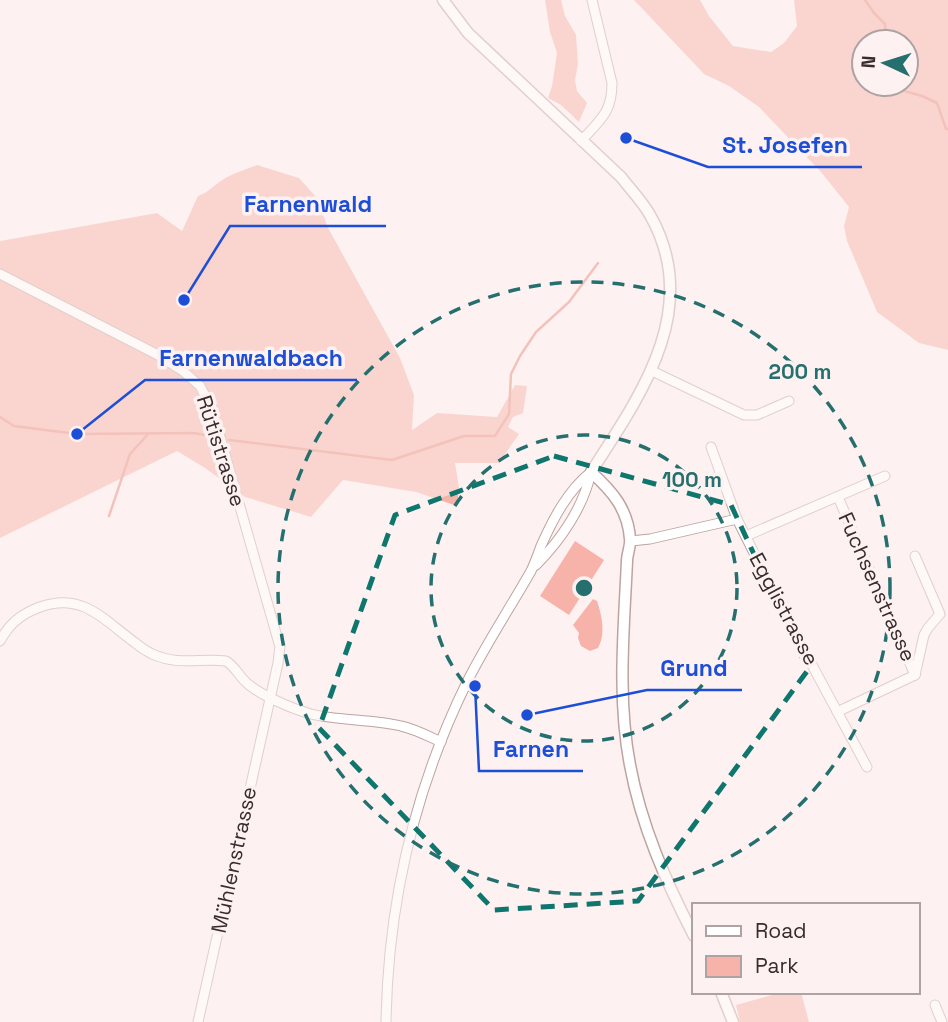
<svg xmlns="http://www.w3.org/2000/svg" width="948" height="1022" font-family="'Space Grotesk',sans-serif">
<rect width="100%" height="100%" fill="#fdf2f1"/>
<g fill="#f7b2a9" fill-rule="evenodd">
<path d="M545,0H561L565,16L576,35L578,64L575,80L577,91L587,103L579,122L561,105L548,98L552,86L557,53L550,32Z"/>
<path d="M634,0H700L709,16L733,46L771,52L784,43L797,26L794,0H948V350L919,343L877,312L847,241L844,226L849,207L821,172L759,107L729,86L704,74ZM864,42H906V84H864Z"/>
<path d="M257,165L299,178L318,199L327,226L400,358L414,395L412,430L437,413L497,417L515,385L527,386L523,413L513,417L508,427L519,434L499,463H455L459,487L457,506L416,492L343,480L311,517L245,497L205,468L177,451L0,538V241L157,213L182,231L198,196C208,192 210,189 218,183C229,174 244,170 257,165Z"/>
<path d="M575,541L604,560L569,615L540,596Z"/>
<path d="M593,599L597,601C602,616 606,634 598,648L590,651L581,646L578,638L579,633L573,625Z"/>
<path d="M783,992H801L809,1022H740L736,1005Z"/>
</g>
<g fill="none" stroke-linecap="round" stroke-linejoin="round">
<g stroke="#e7877b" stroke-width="2.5">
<path d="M865,0L874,13L885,24L886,34L877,38L876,42"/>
<path d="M897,84L901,90L922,96L937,103L946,129H948"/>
<path d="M0,417L14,426L77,434L194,433L211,436"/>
<path d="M229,440L392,460L464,436H495L509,414L511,374L520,356L536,332L569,302L598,263"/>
<path d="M109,516L130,454L149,433"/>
</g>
<defs>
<g id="minor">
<path d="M581,141C600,120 612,113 612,83L592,0"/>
<path d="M0,274L158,355L183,371L200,386L212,409L278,640L280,646L278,663L198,1022"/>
<path d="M652,371L744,415H757L789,401"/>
<path d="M711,447L737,519L784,613L867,767"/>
<path d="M838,497L915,675"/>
<path d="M746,536L885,476"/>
<path d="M631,541L650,539L737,519"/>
<path d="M915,556L940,614L928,628L924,635L915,675"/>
<path d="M536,565C561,540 584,506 591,472"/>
<path d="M0,641C9,624 21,614 40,607C82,592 103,619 134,642C140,647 146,651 152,654C180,666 198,658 226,661C236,667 239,677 248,684C262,696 293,709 311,714C340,721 372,719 401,726C415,729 428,736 441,742"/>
<path d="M837,712L915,675"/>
<path d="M935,1005L942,1022"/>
<path d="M386,1022C388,904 415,788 467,682C486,644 510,608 531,571C535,563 538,554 541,546C553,519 568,490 591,472"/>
</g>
<g id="tertiary">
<path d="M443,0L468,33L621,177C631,190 642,201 650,215C703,308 641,395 591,472C612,491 628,509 630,539C631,545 627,554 627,561C624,628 617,698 630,765C641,825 666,882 694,936"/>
<path d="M721,992L733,1022"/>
</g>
</defs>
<use href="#minor" stroke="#bda4a0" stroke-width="11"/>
<use href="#tertiary" stroke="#bda4a0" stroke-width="13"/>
<use href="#minor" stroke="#fff" stroke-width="9"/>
<use href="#tertiary" stroke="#fff" stroke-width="10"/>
</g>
<path d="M0 0H948V1022H0ZM554,456L731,505L808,670L638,901L494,910L319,728L395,515Z" fill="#fdf2f1" fill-opacity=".55" fill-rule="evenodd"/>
<path fill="none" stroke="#0f766e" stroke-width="5" stroke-dasharray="14 9" stroke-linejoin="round" d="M554,456L731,505L808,670L638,901L494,910L319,728L395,515Z"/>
<g fill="none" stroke="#25706e" stroke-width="3.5" stroke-dasharray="12 9">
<circle cx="584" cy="588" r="153"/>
<circle cx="584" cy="588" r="306"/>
</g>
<g text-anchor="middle" stroke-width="7" stroke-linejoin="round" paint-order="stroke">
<g font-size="21" fill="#372d2b" stroke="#fdf2f1">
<text transform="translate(221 451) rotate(72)" y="7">Rütistrasse</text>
<text transform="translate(877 587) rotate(66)" y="7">Fuchsenstrasse</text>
<text transform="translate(784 609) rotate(62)" y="7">Egglistrasse</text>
<text transform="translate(234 860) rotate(-78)" y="7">Mühlenstrasse</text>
</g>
</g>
<circle cx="584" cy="588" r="10" fill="#25706e" stroke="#fdf2f1" stroke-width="3.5"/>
<g font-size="21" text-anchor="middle" font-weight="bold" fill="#25706e" stroke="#fdf2f1" stroke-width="7" stroke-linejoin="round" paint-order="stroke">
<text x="800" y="379">200 m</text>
<text x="692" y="487">100 m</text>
</g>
<path fill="none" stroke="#1d4ed8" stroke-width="2.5" d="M626 138L708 167H862M184 300L230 226H386M77 434L145 380H357M527 715L647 690H742M475 686L479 771H583"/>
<g fill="#1d4ed8" stroke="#fdf2f1" stroke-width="2.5">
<circle cx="626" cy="138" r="7"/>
<circle cx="184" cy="300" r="7"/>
<circle cx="77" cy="434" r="7"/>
<circle cx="527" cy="715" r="7"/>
<circle cx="475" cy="686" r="7"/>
</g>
<g font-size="23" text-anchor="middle" font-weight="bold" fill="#1d4ed8" stroke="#fdf2f1" stroke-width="7" stroke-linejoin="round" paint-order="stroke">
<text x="785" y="153">St. Josefen</text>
<text x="308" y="212">Farnenwald</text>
<text x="251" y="366">Farnenwaldbach</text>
<text x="694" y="676">Grund</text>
<text x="531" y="757">Farnen</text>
</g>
<rect x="692" y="903" width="228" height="91" fill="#fdf2f1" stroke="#aea3a2" stroke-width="2"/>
<rect x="706" y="926" width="35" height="10" fill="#ffffff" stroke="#aea3a2" stroke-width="2"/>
<text x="755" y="938" font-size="21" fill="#372d2b">Road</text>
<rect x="706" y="956" width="35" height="21" fill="#f7b2a9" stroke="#aea3a2" stroke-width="2"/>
<text x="755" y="973" font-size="21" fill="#372d2b">Park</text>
<g transform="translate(885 63) rotate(274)"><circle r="33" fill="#fdf2f1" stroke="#aea3a2" stroke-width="2"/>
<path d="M0-5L12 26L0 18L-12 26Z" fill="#25706e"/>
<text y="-10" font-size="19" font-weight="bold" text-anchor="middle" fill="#372d2b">N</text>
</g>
</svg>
